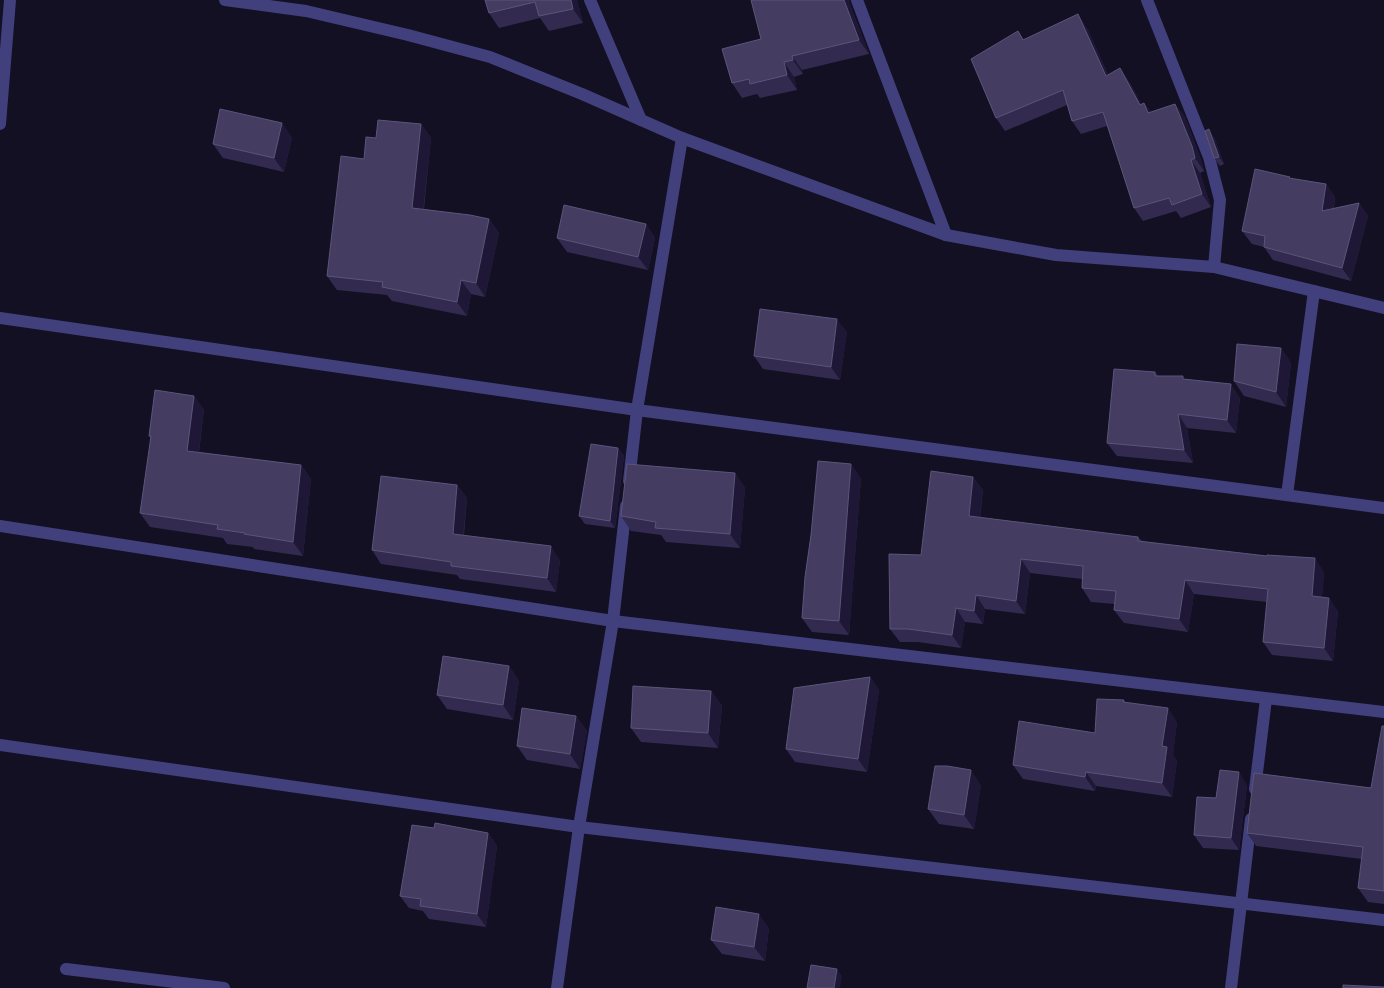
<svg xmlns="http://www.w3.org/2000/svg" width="1384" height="988" font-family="'Sofia Sans Condensed',sans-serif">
<rect width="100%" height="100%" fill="#131023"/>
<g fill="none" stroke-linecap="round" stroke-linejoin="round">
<g stroke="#41407d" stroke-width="12">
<path d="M225,0L306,11L408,35L490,57L582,94L682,138L946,235L1056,255L1214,267L1384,308"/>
<path d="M590,0L641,120"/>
<path d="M857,0L946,235"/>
<path d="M1147,0L1209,157L1220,200L1214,267"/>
<path d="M0,124L10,0"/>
<path d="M0,318L637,410L1384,508"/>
<path d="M629,481L637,410L682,138"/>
<path d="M1287,495L1314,291"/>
<path d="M0,526L613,621L1384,712"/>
<path d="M0,745L579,827L1384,920"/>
<path d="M1255,789L1266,699"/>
<path d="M66,969L224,988"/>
<path d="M557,988L579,827L613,621L626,506"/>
<path d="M1231,988L1251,819"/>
</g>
</g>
<g fill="#322b4f">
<path d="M485,0H577L583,23L549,31L540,18L499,28L489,13Z"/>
<path d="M849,2L869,54L802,70L803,74L794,77L797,90L760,98L757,94L742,98L732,83L761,39Z"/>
<path d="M1087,28L1108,74L1129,81L1141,104L1144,103L1151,112L1175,104L1185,117L1201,160L1204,171L1200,173L1211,207L1181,218L1176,211L1143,221L1134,208L1107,126L1081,134L1072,121L1067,105L1005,131L996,118L1018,31L1024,40Z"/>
<path d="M282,123L292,138L284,172L223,158L213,144Z"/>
<path d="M421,124L431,138L424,209L489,219L499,233L485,297L471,294L467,316L392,301L387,295L337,290L327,276L364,159L376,138Z"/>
<path d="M1214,137L1224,164L1220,166L1214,158Z"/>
<path d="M1291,179L1326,184L1335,197L1334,208L1359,203L1368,216L1351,281L1273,260L1264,247L1252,244L1242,231Z"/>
<path d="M646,224L655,238L648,270L567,252L557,238Z"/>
<path d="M847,332L840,380L763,369L754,356Z"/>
<path d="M1281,348L1291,363L1286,407L1244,396L1234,381Z"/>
<path d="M1155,372L1158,376L1184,379L1240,398L1236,433L1187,428L1193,463L1117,456L1107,443Z"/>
<path d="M194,396L204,410L199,452L301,465L311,479L303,556L254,549L253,547L227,544L223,538L150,527L140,513L151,439L149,436Z"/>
<path d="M618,448L624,456L615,528L585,524L579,516Z"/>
<path d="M735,473L745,488L740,548L666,542L661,535L631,531L621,516Z"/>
<path d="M973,477L983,490L980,518L1138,537L1142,541L1324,572L1322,597L1338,611L1333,661L1272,655L1263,642L1267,602L1194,594L1188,632L1124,623L1114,610L1115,604L1091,602L1082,588V579L1030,573L1025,614L985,609L983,624L965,622L961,648L918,642H900L890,629L921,555Z"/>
<path d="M861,478L849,635L812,632L802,618Z"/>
<path d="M457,485L467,498L464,535L560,560L556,592L460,579L457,575L381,564L372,550Z"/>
<path d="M509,666L519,681L513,720L447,709L437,695Z"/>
<path d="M870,677L879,690L867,772L795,762L786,749Z"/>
<path d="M711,691L722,706L718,748L641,742L631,728Z"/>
<path d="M1124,700L1125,702L1177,722L1173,755L1177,761L1172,797L1096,786L1095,791L1023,779L1013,765L1095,733Z"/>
<path d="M576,716L587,731L580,769L527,760L517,746Z"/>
<path d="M1384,726V904L1368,902L1358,888L1362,859L1256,846L1247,833L1371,788Z"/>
<path d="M981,785L974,829L939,824L928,809Z"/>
<path d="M1247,785L1239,850L1203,848L1194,835L1216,798Z"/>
<path d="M434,828L488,833L497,846L486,927L429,919L423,911L409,908L400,896Z"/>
<path d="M769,928L765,961L722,954L711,940Z"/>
</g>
<g fill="#1e1836">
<path d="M571,0H577L583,23L573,9Z"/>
<path d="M844,0H850L849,2L869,54L859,40Z"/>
<path d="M1078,14L1087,28L1115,89L1106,76Z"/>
<path d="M792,56L802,70L803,74L793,60Z"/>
<path d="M784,62L794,77L797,90L787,75Z"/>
<path d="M1120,68L1129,81L1149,118L1140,105Z"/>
<path d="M1144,103L1154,116L1148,113Z"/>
<path d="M1175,104L1185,117L1201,160L1204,171L1195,158Z"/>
<path d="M282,123L292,138L284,172L274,158Z"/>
<path d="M421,124L431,138L422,222L412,208Z"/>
<path d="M1209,129L1214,137L1224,164L1219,157Z"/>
<path d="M1191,160L1200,173L1211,207L1202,194Z"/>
<path d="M1326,184L1335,197L1331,224L1322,211Z"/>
<path d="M1359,203L1368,216L1351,281L1342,268Z"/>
<path d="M489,219L499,233L485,297L476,283Z"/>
<path d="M646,224L655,238L648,270L638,257Z"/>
<path d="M461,280L471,294L467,316L457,302Z"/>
<path d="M837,319L847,332L840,380L831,367Z"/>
<path d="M1281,348L1291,363L1286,407L1276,392Z"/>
<path d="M1231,384L1240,398L1236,433L1227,420Z"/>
<path d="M194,396L204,410L197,465L187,451Z"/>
<path d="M1178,414L1187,428L1193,463L1184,450Z"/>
<path d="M618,448L624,456L615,528L610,521Z"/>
<path d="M851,464L861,478L849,635L839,621Z"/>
<path d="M301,465L311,479L303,556L293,542Z"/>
<path d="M735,473L745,488L740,548L730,534Z"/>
<path d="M973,477L983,490L978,530L969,516Z"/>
<path d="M457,485L467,498L462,548L453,534Z"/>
<path d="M551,546L560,560L556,592L547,578Z"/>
<path d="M1315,558L1324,572L1321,610L1312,596Z"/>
<path d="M1021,559L1030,573L1025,614L1016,601Z"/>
<path d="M1185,580L1194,594L1188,632L1179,619Z"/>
<path d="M976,595L985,609L983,624L974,611Z"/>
<path d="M1329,598L1338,611L1333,661L1324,648Z"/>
<path d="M956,608L965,622L961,648L952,635Z"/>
<path d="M509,666L519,681L513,720L503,705Z"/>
<path d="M870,677L879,690L867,772L858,759Z"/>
<path d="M711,691L722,706L718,748L708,733Z"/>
<path d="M1168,708L1177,722L1173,755L1177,761L1172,797L1162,783V746Z"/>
<path d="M576,716L587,731L580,769L570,754Z"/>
<path d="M971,770L981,785L974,829L964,815Z"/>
<path d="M1086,772L1096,786L1095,791L1085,777Z"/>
<path d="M1239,772L1247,785L1239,850L1231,838Z"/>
<path d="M488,833L497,846L486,927L477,914Z"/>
<path d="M759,914L769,928L765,961L754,947Z"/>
<path d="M837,969L842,976L840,988H834Z"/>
</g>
<g fill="#443d61" stroke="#5b557a">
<path d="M485,0H571L573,9L539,16L535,2L489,13Z"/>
<path d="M751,0H844L859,40L792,56L793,60L784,62L787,75L750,84L749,79L732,83L722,49L761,39Z"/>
<path d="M1078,14L1106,76L1120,68L1140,105L1144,103L1148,113L1175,104L1192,146L1195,158L1191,160L1202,194L1172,205L1169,198L1134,208L1103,112L1072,121L1063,90L996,118L971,59L1018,31L1023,40Z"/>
<path d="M220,109L282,123L274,158L213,144Z"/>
<path d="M378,120L421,124L412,208L470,215L489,219L476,283L461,280L457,302L382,287L383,282L327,276L341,156L364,159L366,137L376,138Z"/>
<path d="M1209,129L1219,157L1214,158L1205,131Z"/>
<path d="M1255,169L1290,177L1289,178L1326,184L1322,211L1359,203L1342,268L1264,247L1265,236L1242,231Z"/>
<path d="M564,205L646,224L638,257L557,238Z"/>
<path d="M760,309L837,319L831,367L754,356Z"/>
<path d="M1237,344L1281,348L1276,392L1234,381Z"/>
<path d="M1114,369L1155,372V376H1183V379L1231,384L1227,420L1178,414L1184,450L1107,443Z"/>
<path d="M155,390L194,396L187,451L301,465L293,542L244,534L245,533L217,529L218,525L140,513L151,436H149Z"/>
<path d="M591,444L618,448L610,521L579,516Z"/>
<path d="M818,461L851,464L839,621L802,618L805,577L811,535Z"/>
<path d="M627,464L735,473L730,534L655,528L656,522L621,516Z"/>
<path d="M931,471L973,477L969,516L1138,537V541L1198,548L1267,556V555L1315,558L1312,596L1329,598L1324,648L1263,642L1268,589L1185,580L1179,619L1114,610L1116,591L1082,588L1083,566L1021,559L1016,601L976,595L974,611L956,608L952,635L908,629H890L889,554L921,555Z"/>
<path d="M381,476L457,485L453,534L551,546L547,578L451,566V562L372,550Z"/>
<path d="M443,656L509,666L503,705L437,695Z"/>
<path d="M870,677L858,759L786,749L794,688Z"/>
<path d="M633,686L711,691L708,733L631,728Z"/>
<path d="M1097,699L1124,700L1123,702L1168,708L1162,746L1167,747L1162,783L1086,772L1085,777L1013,765L1019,721L1095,733Z"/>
<path d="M522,708L576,716L570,754L517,746Z"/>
<path d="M1382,726H1384V891L1358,888L1363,847L1247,833L1254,773L1371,788Z"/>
<path d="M935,766H947L971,770L964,815L928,809Z"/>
<path d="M1220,770L1239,772L1231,838L1194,835L1197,797L1216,798Z"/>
<path d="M435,823L488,833L477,914L420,906L421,899L400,896L412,825L434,828Z"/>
<path d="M716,907L759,914L754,947L711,940Z"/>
<path d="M811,965L837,969L834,988H807Z"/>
<path d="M1343,985L1384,987V988H1343Z"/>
</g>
</svg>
